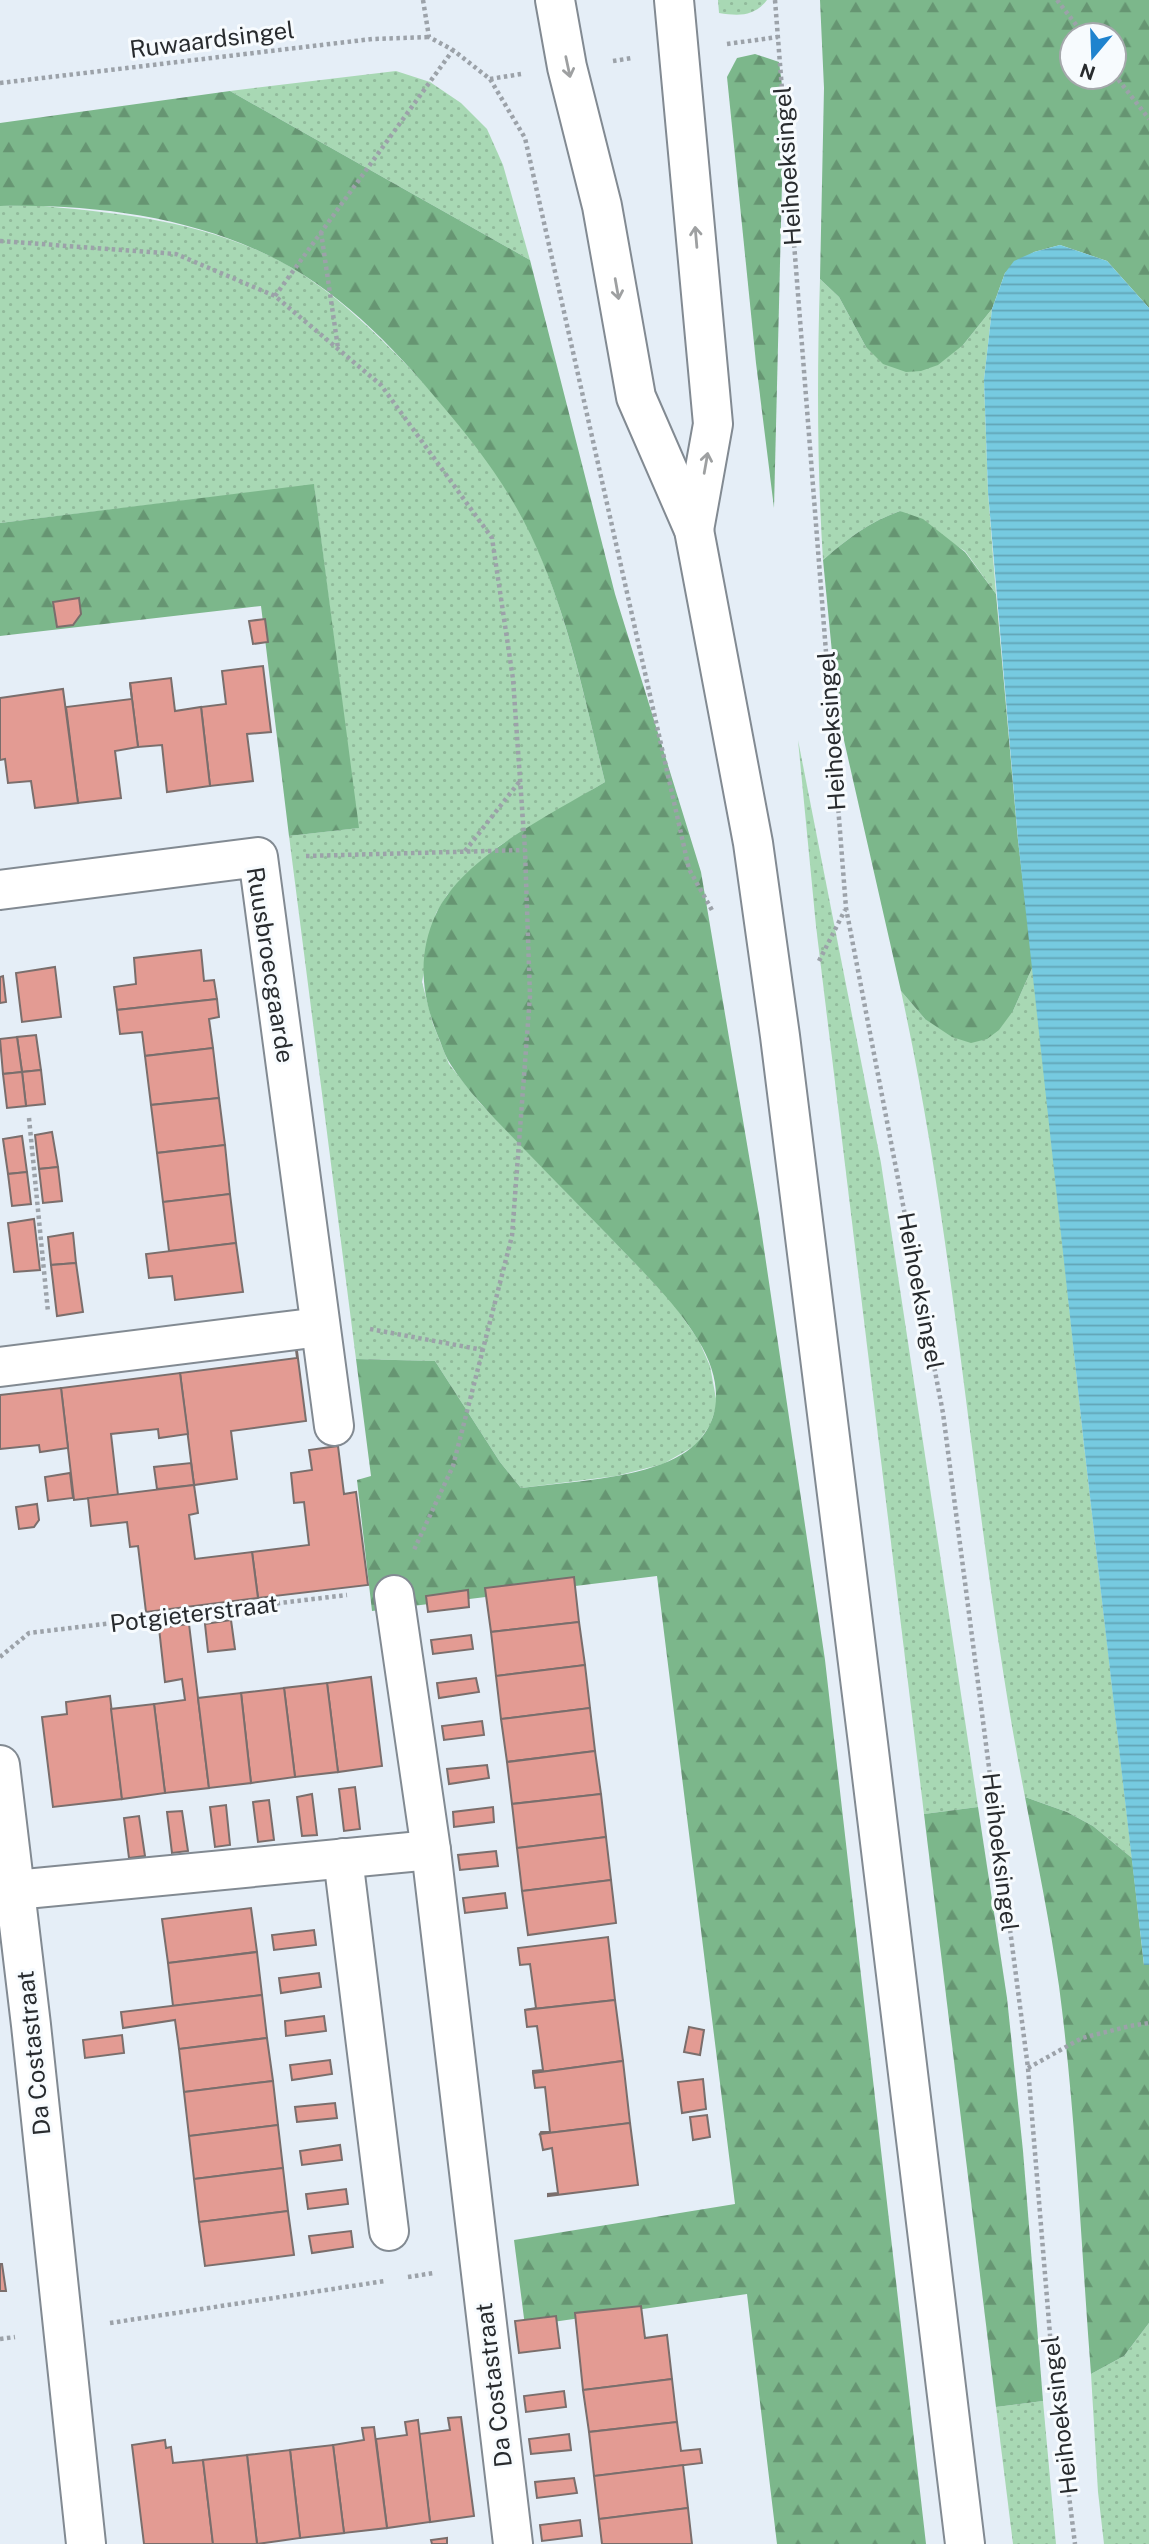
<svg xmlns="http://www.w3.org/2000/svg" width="1149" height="2544" font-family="'Public Sans',sans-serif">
<defs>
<pattern id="grass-dots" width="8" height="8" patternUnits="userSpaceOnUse" patternTransform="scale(1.75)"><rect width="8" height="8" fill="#a8d8b4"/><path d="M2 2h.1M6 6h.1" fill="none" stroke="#91ba9b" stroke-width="1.8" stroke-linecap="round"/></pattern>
<pattern id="forest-firs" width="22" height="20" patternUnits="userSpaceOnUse" patternTransform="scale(1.75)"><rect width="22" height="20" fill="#7cb78b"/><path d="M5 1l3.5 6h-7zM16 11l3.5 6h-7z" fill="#669572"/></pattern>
<pattern id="water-rules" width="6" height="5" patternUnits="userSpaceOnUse" patternTransform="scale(1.75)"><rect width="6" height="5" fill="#76cae0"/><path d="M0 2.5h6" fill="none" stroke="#61a4b6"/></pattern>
</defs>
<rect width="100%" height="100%" fill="#e5eef7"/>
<g fill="url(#grass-dots)">
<path d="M718,0H767C754,17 738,16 719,13Z"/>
<path d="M396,71L430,82L461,103L487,129L503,165L530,260L230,91Z"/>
<path d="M32,205C109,212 187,219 259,251C313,274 357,315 398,356C437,397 479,442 508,491C561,579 581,684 605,782L499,846L466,875L447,895L436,913L422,982L433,1024L449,1064L479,1102L670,1299L699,1341L710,1366L717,1404L710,1425L696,1445L663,1464L616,1476L521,1488L500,1462L435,1361L356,1359L289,836L358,828L314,485L0,523V206Z"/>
<path d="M820,279L839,297L866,347L963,345L992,309L984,380L988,492L996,594L965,551L900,511C869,522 847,539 823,560C817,466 817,373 820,279Z"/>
<path d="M798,740L881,1163L978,1807L924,1814L816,926Z"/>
<path d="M1033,966L1084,1445L1132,1858L1093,1826L1067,1812L1025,1797C973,1530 959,1257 901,991L925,1019L1013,1011Z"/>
<path d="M1149,2323V2544H1104L1098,2492L1091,2374L1124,2356Z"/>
<path d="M1043,2401L1056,2544H1013L996,2407Z"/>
</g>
<g fill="url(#forest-firs)" fill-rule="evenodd">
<path d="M820,0H1149V308L1107,261L1060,245L1034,252L1005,273L992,309L963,345L938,365L921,371L906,372L883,364L866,347L839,297L820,279L824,88ZM1072,35H1114V77H1072Z"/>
<path d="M755,54L779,62L784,101L774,508L756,363L727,77L737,58Z"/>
<path d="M230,91L530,260L615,594L701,872L759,1215L825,1660L926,2544H777L747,2294L525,2326L514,2240L735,2204L657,1576L372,1611L357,1480L371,1476L356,1359L435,1361L500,1462L521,1488C567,1482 618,1480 662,1464C722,1442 729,1390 698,1340C679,1308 653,1282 627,1255C593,1220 558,1184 524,1149C498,1122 471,1096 451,1065C446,1058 443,1049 440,1041C422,999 416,957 436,914C462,857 553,813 605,782C587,709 572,633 543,563C519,502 483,453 440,403C391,344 332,283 259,251C180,215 86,204 0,206V123Z"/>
<path d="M314,484L359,828L289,836L261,606L0,636V523Z"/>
<path d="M900,511L923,519L965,552L996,594L1018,840L1033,966L1013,1011L999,1030L987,1039L971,1043L952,1037L925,1019L901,991L838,714L823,560C847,539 869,522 900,511Z"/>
<path d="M1025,1797L1067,1812L1093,1826L1132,1858L1144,1965H1149V2323L1124,2356L1091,2374C1081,2245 1076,2115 1059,1986C1050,1923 1037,1860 1025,1797Z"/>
<path d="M978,1807L1007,1998L1023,2151L1043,2401L996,2407L924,1814Z"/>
</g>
<path fill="url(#water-rules)" d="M1060,245L1107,261L1149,308V1965H1144L1084,1445L1018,840L988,492L984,380L992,309L1005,273L1014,261L1034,252Z"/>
<g fill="#e39b93" stroke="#7a6e6c" stroke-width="2">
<path d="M79,598L81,614L73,625L57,627L53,602Z"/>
<path d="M265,619L268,642L253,644L249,621Z"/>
<path d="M263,666L271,732L247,734L253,781L210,786L201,707L226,704L222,671Z"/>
<path d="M171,678L175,711L201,707L210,786L167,792L162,745L138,747L130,683Z"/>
<path d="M130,683L138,747L115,751L121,798L78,803L66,707L132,699Z"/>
<path d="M63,689L78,803L35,808L31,781L8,783L5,759L0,760V698Z"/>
<path d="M201,950L204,981L214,980L217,999L117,1010L114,987L136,984L134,958Z"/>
<path d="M55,967L61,1017L22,1022L16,973Z"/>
<path d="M3,976L6,1002L0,1003V977Z"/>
<path d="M217,999L219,1017L209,1019L213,1048L145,1056L142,1032L120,1034L117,1010Z"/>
<path d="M36,1035L41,1070L22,1072L17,1037Z"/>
<path d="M17,1037L22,1072L3,1074L0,1039Z"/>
<path d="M213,1048L219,1098L151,1105L145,1056Z"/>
<path d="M41,1070L45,1104L26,1106L22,1072Z"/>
<path d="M22,1072L26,1106L7,1108L3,1074Z"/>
<path d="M219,1098L225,1145L157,1153L151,1105Z"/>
<path d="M52,1132L58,1167L39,1169L35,1135Z"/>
<path d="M22,1136L27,1172L8,1174L3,1139Z"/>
<path d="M225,1145L230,1194L163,1202L157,1153Z"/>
<path d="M58,1167L62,1201L43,1203L39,1169Z"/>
<path d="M27,1172L31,1204L12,1206L8,1174Z"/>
<path d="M230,1194L236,1243L169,1251L163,1202Z"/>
<path d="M34,1219L40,1270L14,1272L8,1223Z"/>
<path d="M73,1233L76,1263L51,1265L48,1237Z"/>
<path d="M236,1243L243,1292L175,1300L172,1276L149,1278L146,1254Z"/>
<path d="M76,1263L83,1312L57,1316L51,1265Z"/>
<path d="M296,1350L297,1351L306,1421L231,1431L237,1479L194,1485L180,1373L297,1358Z"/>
<path d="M180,1373L188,1434L159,1438L158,1429L111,1434L118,1495L74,1500L61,1388Z"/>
<path d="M61,1388L68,1448L40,1452L39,1445L0,1449V1395Z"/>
<path d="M338,1446L344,1494L356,1492L368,1585L258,1598L252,1552L309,1545L304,1502L294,1503L291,1473L312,1470L309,1450Z"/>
<path d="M191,1463L194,1485L157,1489L154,1467Z"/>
<path d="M70,1473L73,1498L48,1501L45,1477Z"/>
<path d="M194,1485L198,1513L189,1515L195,1559L252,1552L258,1598L146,1612L138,1546L130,1547L127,1522L91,1526L88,1498Z"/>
<path d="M37,1504L39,1520L34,1527L19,1529L16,1507Z"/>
<path d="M574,1577L579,1622L491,1632L485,1588Z"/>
<path d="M468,1590L469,1607L428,1612L426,1596Z"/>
<path d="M231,1620L235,1649L208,1652L205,1624Z"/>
<path d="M579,1622L585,1665L496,1676L491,1632Z"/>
<path d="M189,1624L209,1788L165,1793L154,1704L185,1700L182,1679L165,1682L159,1628Z"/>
<path d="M471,1635L473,1649L433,1654L431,1640Z"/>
<path d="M585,1665L590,1708L501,1719L496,1676Z"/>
<path d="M371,1677L382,1766L338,1772L327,1683Z"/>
<path d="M476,1678L479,1692L439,1698L437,1683Z"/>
<path d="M327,1683L338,1772L295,1777L284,1688Z"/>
<path d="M284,1688L295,1777L251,1783L241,1693Z"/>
<path d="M241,1693L251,1783L209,1788L198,1698Z"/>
<path d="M110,1696L122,1799L53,1807L42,1717L67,1714L66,1702Z"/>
<path d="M154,1704L165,1793L122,1799L111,1709Z"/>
<path d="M590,1708L595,1751L507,1762L501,1719Z"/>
<path d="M482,1721L484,1735L444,1740L442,1726Z"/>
<path d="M595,1751L601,1794L512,1804L507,1762Z"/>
<path d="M487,1765L489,1778L449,1784L447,1769Z"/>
<path d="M355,1787L360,1829L344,1831L339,1789Z"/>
<path d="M312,1794L317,1835L302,1836L297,1797Z"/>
<path d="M601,1794L606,1837L517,1848L512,1804Z"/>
<path d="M269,1800L274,1840L258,1842L253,1802Z"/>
<path d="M226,1805L230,1845L215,1847L210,1807Z"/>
<path d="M493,1807L494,1822L454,1827L453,1812Z"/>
<path d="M182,1811L188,1851L172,1853L167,1812Z"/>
<path d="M139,1816L145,1856L129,1858L124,1818Z"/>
<path d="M606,1837L611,1880L522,1891L517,1848Z"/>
<path d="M496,1851L498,1866L460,1870L458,1855Z"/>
<path d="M611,1880L616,1923L528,1935L522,1891Z"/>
<path d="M505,1893L507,1908L465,1913L463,1898Z"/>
<path d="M251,1908L257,1952L168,1963L162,1919Z"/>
<path d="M314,1930L316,1945L274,1950L272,1935Z"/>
<path d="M608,1937L615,2000L525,2010L536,2008L530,1964L520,1965L518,1948Z"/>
<path d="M257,1952L262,1995L173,2006L168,1963Z"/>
<path d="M319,1973L321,1987L281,1993L279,1978Z"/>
<path d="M262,1995L267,2038L179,2049L175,2020L123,2028L121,2012Z"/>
<path d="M615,2000L623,2061L533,2073V2071L543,2070L537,2026L527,2027L525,2010Z"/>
<path d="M324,2016L326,2031L286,2036L285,2021Z"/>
<path d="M689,2027L704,2030L700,2055L684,2052Z"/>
<path d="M122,2035L124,2053L85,2058L83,2040Z"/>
<path d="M267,2038L273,2081L184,2092L179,2049Z"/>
<path d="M330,2060L332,2074L292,2080L290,2065Z"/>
<path d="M623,2061L630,2123L540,2134L541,2132H550L545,2087L535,2088L533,2073Z"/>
<path d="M703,2079L706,2109L682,2113L678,2082Z"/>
<path d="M273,2081L278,2125L189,2136L184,2092Z"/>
<path d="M335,2103L337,2118L297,2122L295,2107Z"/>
<path d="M707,2115L710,2137L693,2140L690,2117Z"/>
<path d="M630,2123L638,2185L548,2196V2194L558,2193L552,2148L543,2150L540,2134Z"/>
<path d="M278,2125L283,2168L194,2179L189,2136Z"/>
<path d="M340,2145L342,2160L302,2165L300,2151Z"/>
<path d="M283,2168L288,2211L199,2222L194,2179Z"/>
<path d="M346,2189L348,2204L308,2209L306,2194Z"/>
<path d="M288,2211L294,2255L205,2266L199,2222Z"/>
<path d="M351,2231L353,2247L312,2253L309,2236Z"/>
<path d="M0,2264H2L6,2291H0Z"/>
<path d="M641,2306L645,2338L667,2335L672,2379L583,2390L575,2313Z"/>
<path d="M556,2316L560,2348L519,2353L515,2321Z"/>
<path d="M672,2379L677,2422L589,2432L583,2390Z"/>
<path d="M564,2391L566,2407L526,2412L524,2396Z"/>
<path d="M461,2417L474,2516L430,2522L419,2434L450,2430L448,2418Z"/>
<path d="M418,2420L430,2522L387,2528L376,2439L407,2435L405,2422Z"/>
<path d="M677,2422L681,2451L700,2449L702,2463L594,2476L589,2432Z"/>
<path d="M374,2427L387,2528L344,2533L333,2445L364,2440L362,2428Z"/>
<path d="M569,2434L571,2450L531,2454L529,2439Z"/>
<path d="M165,2440L166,2448L171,2447L173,2463L203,2460L213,2544H144L132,2445Z"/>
<path d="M333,2445L344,2533L300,2538L290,2450Z"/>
<path d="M290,2450L300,2538L257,2544L247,2455Z"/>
<path d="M247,2455L257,2544H213L203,2460Z"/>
<path d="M683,2465L688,2508L599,2519L594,2476Z"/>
<path d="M574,2478L577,2493L537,2498L535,2482Z"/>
<path d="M688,2508L692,2544H602L599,2519Z"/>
<path d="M580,2520L582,2536L542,2541L540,2525Z"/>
<path d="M447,2538V2544H432L431,2540Z"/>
</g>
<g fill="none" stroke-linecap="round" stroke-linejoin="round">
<defs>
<g id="minor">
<path d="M555,0L567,67L602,206L636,397L694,530L753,843L780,1036L868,1743L965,2544"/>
<path d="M674,0L713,424L694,530"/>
<path d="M0,890L258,857L334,1426"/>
<path d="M0,1367L320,1327"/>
<path d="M394,1595L431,1850L513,2544"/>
<path d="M0,1765L31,2025L86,2544"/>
<path d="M343,1858L389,2231"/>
<path d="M15,1890L431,1850"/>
</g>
</defs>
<use href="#minor" stroke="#828a92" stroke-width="42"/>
<g stroke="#9ca2a9" stroke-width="4.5" stroke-dasharray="3.5 3.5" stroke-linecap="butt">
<path d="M423,0L429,37L453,50L490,79L525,138L689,869L713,912"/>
<path d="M775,0L846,908L943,1413L1028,2068L1052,2359L1075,2544"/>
<path d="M1057,0L1084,35"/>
<path d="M727,44L778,37"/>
<path d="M613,61L632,58"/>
<path d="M1114,74L1149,119"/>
<path d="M490,79L521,74"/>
<path d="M0,83L372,39L429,37"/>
<path d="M321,232L338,348"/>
<path d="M0,241L176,254L275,296L381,385L492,538L513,679L525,850L530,996L512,1236L453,1466L413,1552"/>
<path d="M275,296L453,50"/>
<path d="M465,851L520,781"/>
<path d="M306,856L525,850"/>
<path d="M819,961L845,910"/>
<path d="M29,1118L48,1312"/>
<path d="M370,1329L483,1350"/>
<path d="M0,1657L29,1633L347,1595"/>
<path d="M1028,2068L1082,2038L1130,2026L1149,2023"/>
<path d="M408,2277L434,2273"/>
<path d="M110,2323L385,2281"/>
<path d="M0,2339L15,2337"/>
</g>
<use href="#minor" stroke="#fff" stroke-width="38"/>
</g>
<defs><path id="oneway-shaft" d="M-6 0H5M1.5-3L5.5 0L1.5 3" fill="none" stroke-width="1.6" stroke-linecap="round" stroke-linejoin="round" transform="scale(1.75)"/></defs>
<g stroke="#9ea0a1">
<use href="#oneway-shaft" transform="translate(568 67) rotate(78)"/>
<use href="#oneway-shaft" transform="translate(696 237) rotate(-95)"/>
<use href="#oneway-shaft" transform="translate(617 289) rotate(80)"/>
<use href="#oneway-shaft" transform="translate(706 463) rotate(-80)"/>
</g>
<g text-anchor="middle" stroke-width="6" stroke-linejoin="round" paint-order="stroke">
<g font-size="24" fill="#282b2e" stroke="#f7fbfe">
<text transform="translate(212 40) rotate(-7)" y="8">Ruwaardsingel</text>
<text transform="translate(788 166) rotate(-94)" y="8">Heihoeksingel</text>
<text transform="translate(832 731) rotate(-94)" y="8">Heihoeksingel</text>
<text transform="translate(270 965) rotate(81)" y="8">Ruusbroecgaarde</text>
<text transform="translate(920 1291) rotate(79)" y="8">Heihoeksingel</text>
<text transform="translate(194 1614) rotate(-7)" y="8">Potgieterstraat</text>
<text transform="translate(1000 1852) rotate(83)" y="8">Heihoeksingel</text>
<text transform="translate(34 2053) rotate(-96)" y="8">Da Costastraat</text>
<text transform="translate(494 2385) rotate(-97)" y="8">Da Costastraat</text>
<text transform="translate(1060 2415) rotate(-97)" y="8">Heihoeksingel</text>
</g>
</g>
<g transform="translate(1093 56) rotate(199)"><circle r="33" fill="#f7fbfe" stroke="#a4a8ab" stroke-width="2"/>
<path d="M0-5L12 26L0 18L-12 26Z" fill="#1f83ce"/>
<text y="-10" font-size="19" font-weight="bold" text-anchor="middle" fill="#282b2e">N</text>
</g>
</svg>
